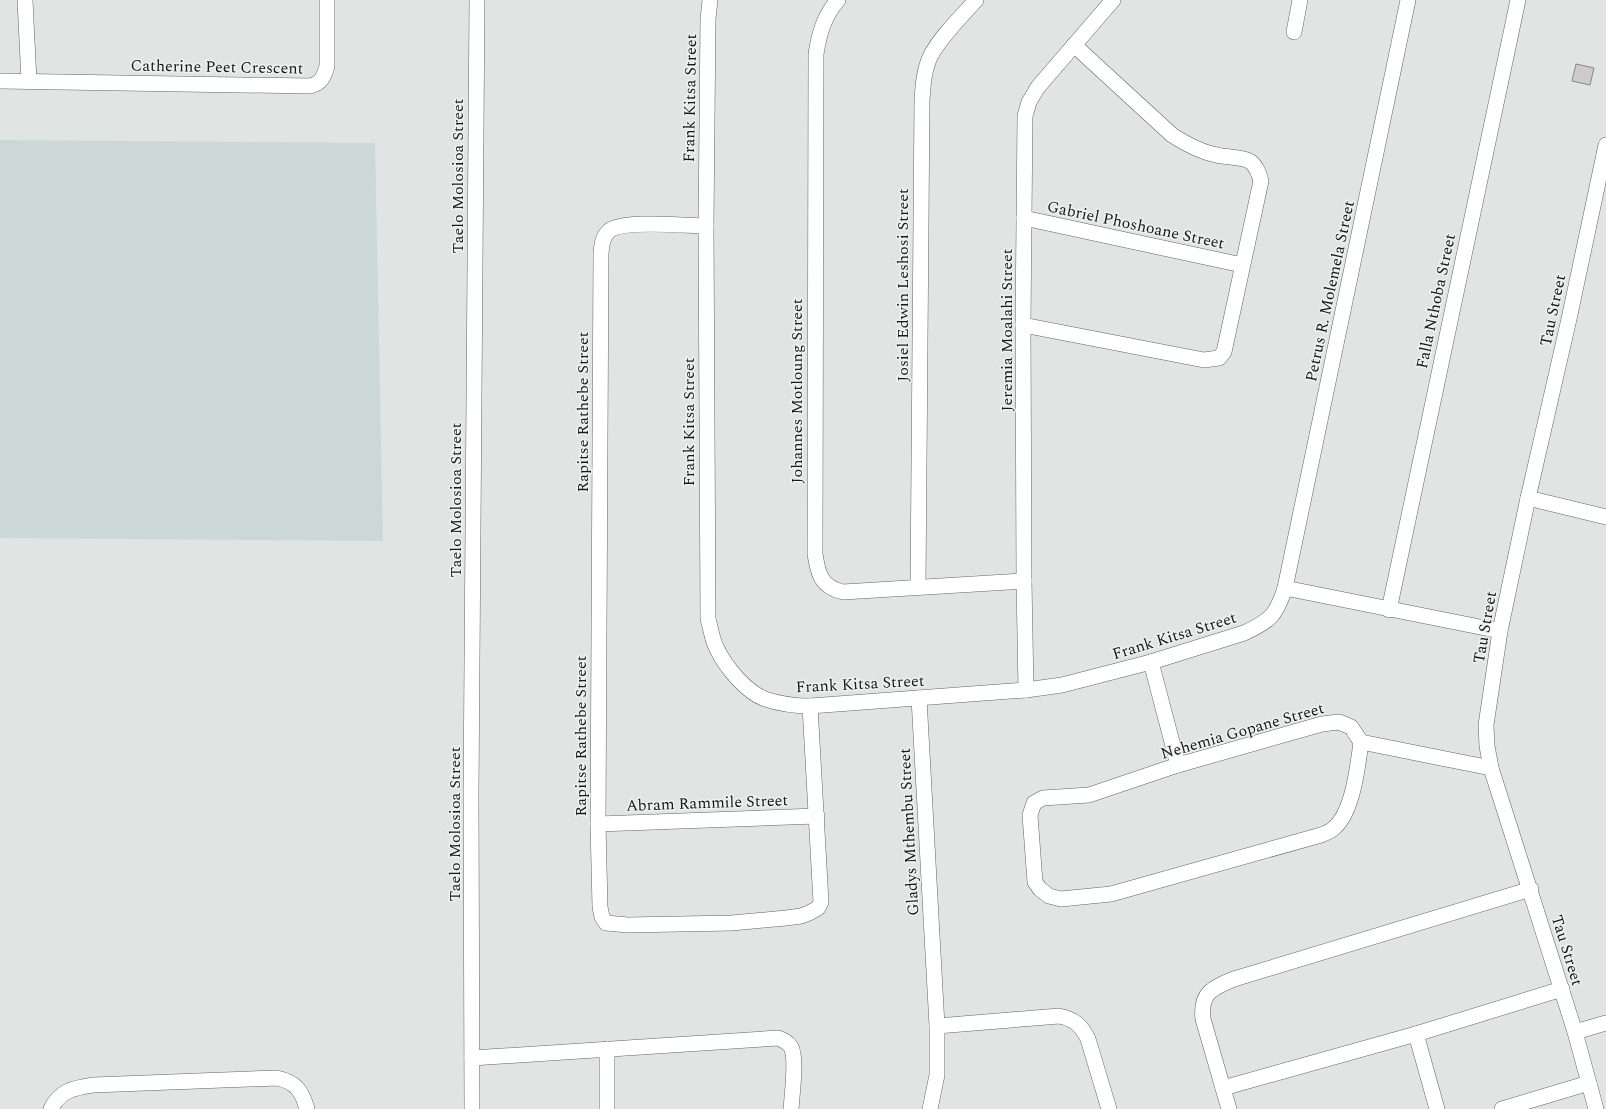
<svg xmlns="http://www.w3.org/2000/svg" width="1606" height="1109" font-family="Spectral,serif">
<rect width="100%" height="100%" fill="#e0e5e4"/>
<path fill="#cbd8d6" d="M0,140L375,143L383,541L0,538Z"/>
<path fill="#cecbc9" stroke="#898584" d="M1576,64L1594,68L1590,85L1572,81Z"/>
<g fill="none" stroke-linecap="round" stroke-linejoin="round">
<defs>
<g id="minor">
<path d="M25,0L29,81"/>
<path d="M710,0L708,19L706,226L708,619C711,629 712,640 717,649C725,666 746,692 765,699C780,704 795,706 810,706L1026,690L1062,685L1151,662L1244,633C1270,621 1276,616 1285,588L1408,0"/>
<path d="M838,0C824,16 819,34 816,54L815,554C818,574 821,587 843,592L1024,581"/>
<path d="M1294,32L1300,0"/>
<path d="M0,81L309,86C321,84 324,77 327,66V0"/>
<path d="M1024,218L1242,265"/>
<path d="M706,226C687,226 622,219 609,231C602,237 602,245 601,253L598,824L600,907L602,917L606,923L628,925L732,923L786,918L801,916L809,913L818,908L821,902L810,706"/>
<path d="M1023,325L1204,360L1219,358L1224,352L1261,181C1259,174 1257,167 1251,162C1242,156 1228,158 1217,155C1200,152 1186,144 1172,135L1074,45"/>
<path d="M1528,498L1606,517"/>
<path d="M918,587L922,100C923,85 924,69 931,55C942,35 961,17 976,0"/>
<path d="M1285,588L1500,631"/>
<path d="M1389,610L1518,0"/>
<path d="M1151,662L1178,765"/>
<path d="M1026,690L1024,581L1023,325L1025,116L1029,102L1038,87L1113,0"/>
<path d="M919,698L937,1026V1075L930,1109"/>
<path d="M1339,722L1351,727L1361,742C1358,765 1353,811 1335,827C1332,831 1326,833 1321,835L1111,894L1061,899L1049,896L1040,889L1035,882L1030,815L1034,803L1043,798L1089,795L1178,765L1322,724Z"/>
<path d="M1361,742L1491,768"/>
<path d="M598,824L817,816"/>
<path d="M937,1026L1059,1016C1074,1019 1081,1025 1088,1039L1109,1109"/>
<path d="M1575,1032L1606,1023"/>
<path d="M1416,1034L1437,1109"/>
<path d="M472,1058L778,1038C783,1040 788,1042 791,1047C797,1058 792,1095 791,1109"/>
<path d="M1223,1088L1416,1034L1562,989"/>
<path d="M51,1109C60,1090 74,1088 93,1085L277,1078C296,1082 302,1091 307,1109"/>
<path d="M472,1109L471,794L477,0"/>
<path d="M607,1109V1049"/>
<path d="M1229,1109L1203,1019C1200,993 1212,988 1234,979L1531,889"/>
<path d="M1502,1109L1589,1083"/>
<path d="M1596,1109L1575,1032L1491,768L1487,746L1486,725L1500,631L1528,498L1569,319L1606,145"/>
</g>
</defs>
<use href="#minor" stroke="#616564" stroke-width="16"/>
<use href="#minor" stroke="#fff" stroke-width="15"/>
</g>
<g text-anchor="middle" stroke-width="3" stroke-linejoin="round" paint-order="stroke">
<g font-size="16" fill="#171818" stroke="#eef2f1">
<text transform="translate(217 66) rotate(1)" y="6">Catherine Peet Crescent</text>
<text transform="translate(689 98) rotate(-89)" y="6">Frank Kitsa Street</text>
<text transform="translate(457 176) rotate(-90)" y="6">Taelo Molosioa Street</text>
<text transform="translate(1136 224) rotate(12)" y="6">Gabriel Phoshoane Street</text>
<text transform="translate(902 285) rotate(-90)" y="6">Josiel Edwin Leshosi Street</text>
<text transform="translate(1329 291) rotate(-78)" y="6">Petrus R. Molemela Street</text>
<text transform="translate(1435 301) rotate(-78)" y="6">Falla Nthoba Street</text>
<text transform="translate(1552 310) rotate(-78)" y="6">Tau Street</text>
<text transform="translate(1006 330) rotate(-90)" y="6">Jeremia Moalahi Street</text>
<text transform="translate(796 391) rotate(-90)" y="6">Johannes Motloung Street</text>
<text transform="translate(582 412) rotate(-90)" y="6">Rapitse Rathebe Street</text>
<text transform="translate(688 422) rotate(-90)" y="6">Frank Kitsa Street</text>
<text transform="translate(455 500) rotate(-90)" y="6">Taelo Molosioa Street</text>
<text transform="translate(1484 627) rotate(-80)" y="6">Tau Street</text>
<text transform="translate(1174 635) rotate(-17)" y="6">Frank Kitsa Street</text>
<text transform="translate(860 683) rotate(-3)" y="6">Frank Kitsa Street</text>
<text transform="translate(1242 730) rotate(-16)" y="6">Nehemia Gopane Street</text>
<text transform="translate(580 736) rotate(-90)" y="6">Rapitse Rathebe Street</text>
<text transform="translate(707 802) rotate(-2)" y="6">Abram Rammile Street</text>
<text transform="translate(454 824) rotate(-90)" y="6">Taelo Molosioa Street</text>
<text transform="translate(908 832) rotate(-93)" y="6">Gladys Mthembu Street</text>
<text transform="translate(1568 950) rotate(73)" y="6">Tau Street</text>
</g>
</g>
</svg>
